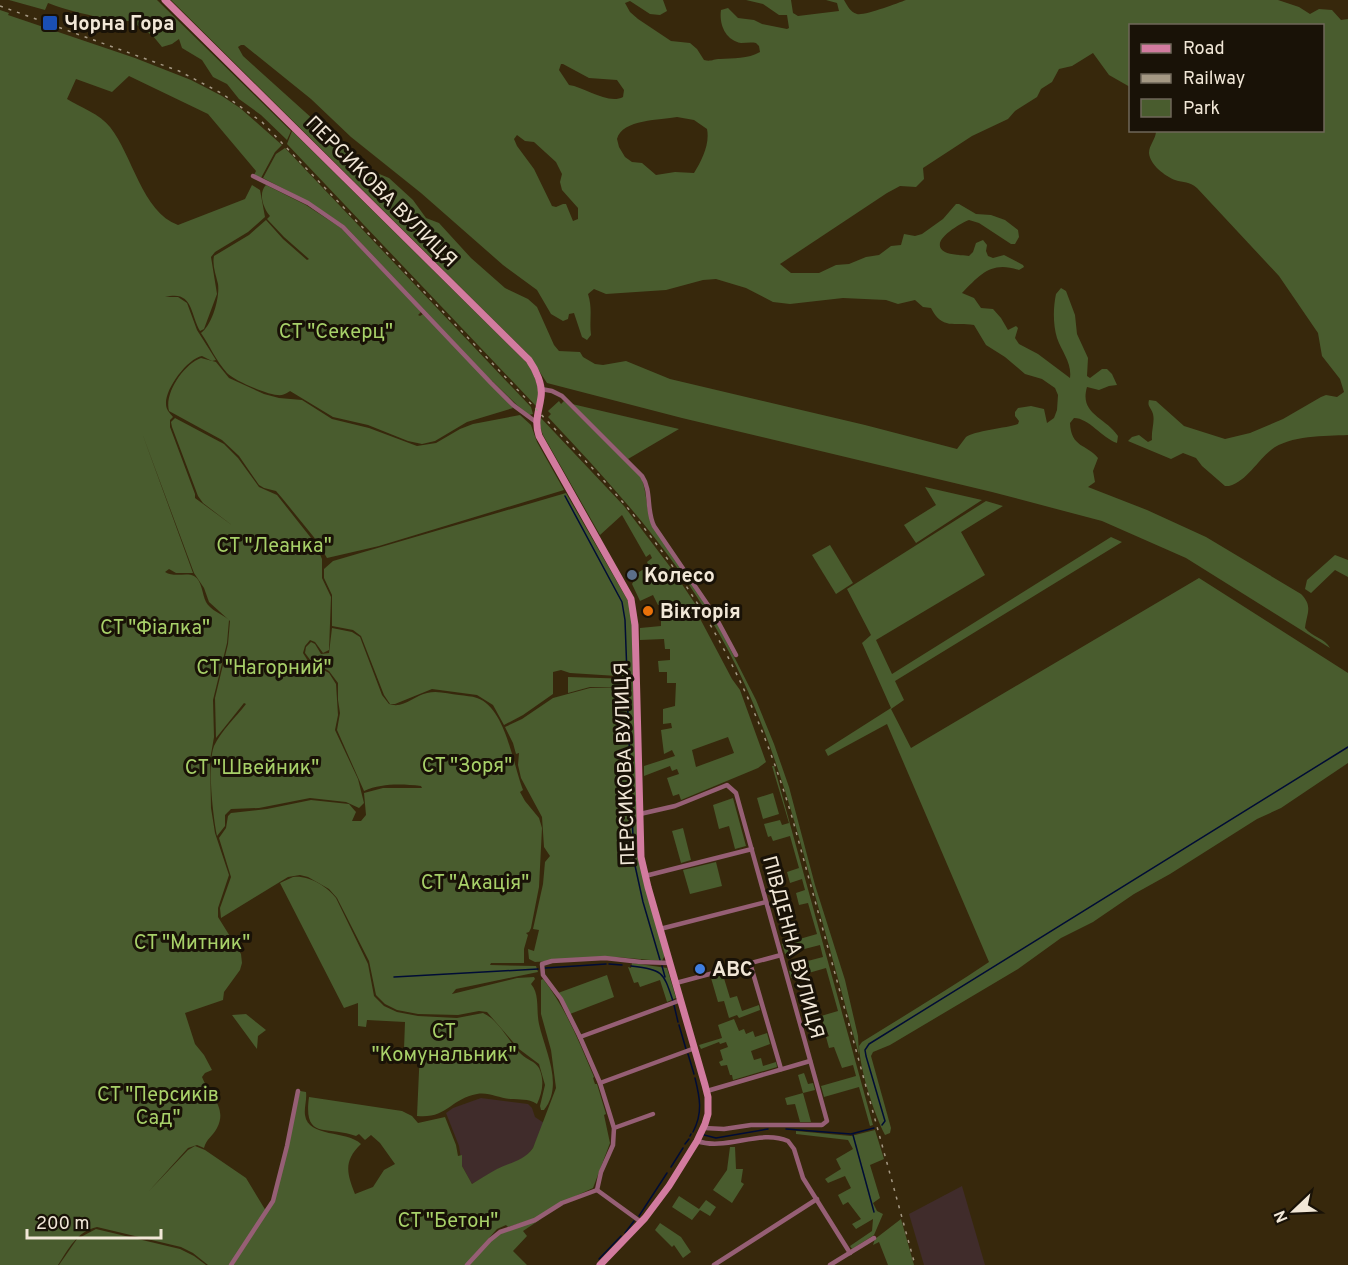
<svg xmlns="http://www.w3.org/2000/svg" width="1348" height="1265" font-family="Overpass,sans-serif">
<rect width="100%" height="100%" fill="#37280c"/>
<g fill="#402c2b">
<path d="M481,1098L528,1104L532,1108L535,1117L544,1123L533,1148L524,1159L498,1169L472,1184L462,1166L459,1146L446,1113L453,1108Z"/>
<path d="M962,1186L985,1265H924L909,1214Z"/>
</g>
<g fill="#495c2e" fill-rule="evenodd">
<path d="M9,0H157L291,131L287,140L261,115L239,99L227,84L213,77L202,60L182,48L179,39L172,44L162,47L153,36L131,21C113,22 65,10 48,3L45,10Z"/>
<path d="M171,0H663L667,11L660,15L650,14L630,1L625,3L630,12L638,19L671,41L690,43L697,49L704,60C711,62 713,59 720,59C733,58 748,59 760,52L759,46L756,43C751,42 746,43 741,43C725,40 719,24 721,10L728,8L738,18L754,20L762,24L787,29L789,28L787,15H779L763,4L746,0H791L793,13L798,16L839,11L837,3L826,0H844C847,5 850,12 857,14C864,16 898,3 906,0H1278L1299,7L1310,14L1319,9L1332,10L1341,20L1348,19V435C1325,436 1290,435 1271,450C1257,461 1247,481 1229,486H1225L1202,466L1196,458L1183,453L1171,459L1128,441L1132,437L1139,435L1148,442L1152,440C1151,431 1155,422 1153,414C1151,407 1147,407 1149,400L1156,401L1184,426L1225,439L1250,433L1283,419L1321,397L1326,395L1337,397L1344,392L1340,379L1322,356L1318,333L1279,276L1197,188C1189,181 1184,183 1175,180C1165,176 1150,165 1149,153C1149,145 1156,139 1156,131L1322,130V26H1130V87L1109,75L1093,53L1072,66L1059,69L1052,82L1041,89L1037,97L1015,111L1008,119L972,136L923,168L924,179L916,187L900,186L887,193L780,264L791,273H819L836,265L849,264L866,257L879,255L891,246L901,245L904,234L915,236L922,234L943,219L956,204H959L976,214L991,215L1005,220L1018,230L1019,237L1015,244H1011L979,223L969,220C961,223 927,242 945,252C950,255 963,255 969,256L973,252L976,243L983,240L987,245L986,251L988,256L993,258L1004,255L1023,265L1024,267L1019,270C991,261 981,274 962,293L974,298L981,308L993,309L1001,318L1008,330L1016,326L1018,328L1015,338L1019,344L1038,354L1070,378C1072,363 1062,352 1057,338C1053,325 1053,308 1056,294L1061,288L1066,291L1075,315L1077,334L1088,358L1087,376L1090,378L1102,369H1107L1112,374L1117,385L1109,386L1099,390L1087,387C1079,414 1105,417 1118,436L1117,443C1102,438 1089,418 1074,418L1070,423C1071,448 1087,444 1098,458L1093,471L1095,482L1088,487L1147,510L1206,537L1301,594C1313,606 1307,613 1305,628C1312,637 1325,638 1330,648L1186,558L1102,521L992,492L682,418L547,383L528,354ZM241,45H244L311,99L351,137L421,193L503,265L537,290L551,314L563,321L568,319L569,314L574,313L582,337L587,340L591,335C589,320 593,310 588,294L594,289L606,294L666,290L703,280L716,279L746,288L773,302L790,304L843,298L886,300L898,304L915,300L923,307L931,308C942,330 954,322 974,325L986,345L1005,357L1025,374L1042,379L1055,388L1058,395L1057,410L1054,418L1047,423L1044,409L1031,406L1018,408L1015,412V416L1019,421L1018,424C1007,428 973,431 966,437C963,441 960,445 957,449L865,425L670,379L626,361L603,365L595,364L583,357L580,352L559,351L554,345L537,307L528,299L505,288L471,258L439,223L426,218L413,200L389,178L365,168L346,143L335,139L243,56L238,47ZM561,64H563L589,78L617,80L624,90L623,97C608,105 585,87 569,85L559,70ZM677,117L694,120L707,129C710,144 702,160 694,173L675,172L656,175L642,163L632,162L625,157L619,147L617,139C622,119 661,120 677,117ZM517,135L525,141L534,142L556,162L562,174L560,182L562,190L578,208V219L573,221L566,204H563L556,207L552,206L534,169L517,146L514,139Z"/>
<path d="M0,10L9,13L8,15L135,58L191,80L222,96L240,108L282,145L275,152L261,178L254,175L256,171L208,114L129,76L112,92L76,79L67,99C80,107 100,114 110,127C132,154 142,212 178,225L245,199L252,185L260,190L265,217L248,232L215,252L211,257L217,294L204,329L200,331C190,313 193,290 165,297H178L187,303L197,330L216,360L212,361L202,356C187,359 165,389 166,404C166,410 170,413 173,417L170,420V427L195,494V498L233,526L203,503L198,496L172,427L171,422L175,418L224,444L238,458L259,487L277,495L315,543L322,559V578L331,597L329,650L323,653L315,642L310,640L305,646L303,653L308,661L329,673L336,684L338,715L335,730L358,779L364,803L359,808L346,802L310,798L259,808L231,809L225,815V826L217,836C213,817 207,764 214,746C221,731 236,717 246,704L244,703L216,738L215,698L228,644L230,621L209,602L204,588L194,573L142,433L193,573H176L169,569L165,572C175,578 186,572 194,576C202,580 202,594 206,602C210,610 222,614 229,620L227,643L213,700L214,737L210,760L211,808L215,833L229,875L218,908V917L241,954L242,963L240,970L224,992L223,1000L185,1013L195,1044L204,1055L212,1070L205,1073L202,1077C209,1095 228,1107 217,1128C213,1136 206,1139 204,1148L197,1145L188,1148L149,1191L188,1150L195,1146L205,1150L246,1178L266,1211L229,1265H208L193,1253L181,1247L97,1227C77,1231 68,1250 58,1265H0Z"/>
<path d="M292,131L529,365C535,378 542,391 536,406L287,144Z"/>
<path d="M285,148L531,407L533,414L529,415L517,405L486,375L345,226L311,203L263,178L276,154Z"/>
<path d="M266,185L306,205L341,228L421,312L418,315L420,316L423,314L513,408L467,422L435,441L422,444L408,441L368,425L333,417L290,391C289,392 283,395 282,395C271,397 233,380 227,373C216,361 210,346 201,333C212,325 220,298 218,284C216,275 212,265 214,256L249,235L266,220L283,239L307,260L309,259L284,237L267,219L270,216C263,208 258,193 266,185Z"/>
<path d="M201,358L216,362L229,378L264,394L279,398L302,400L332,419L369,428L417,446L436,443L460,429L473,424L520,415L531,425L537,442L564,490L379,546L327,558L317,541L282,498L276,491L264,488L259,485L239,456L222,440L169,411C164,393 184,364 201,358Z"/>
<path d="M559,401L561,404L564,401L641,477C647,492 646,507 651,523L712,613L756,700L774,744L789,787L815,885L845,980L858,1036L859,1055C843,998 828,941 812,884C788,796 763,710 717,630C672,550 611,484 548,417L551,414L548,411Z"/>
<path d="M572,404L679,429L628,459Z"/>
<path d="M540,417L624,506L671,568L700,611H696L732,679L740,690L766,762L758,768L681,800L679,794L673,796L667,778L679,774L677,769L672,771L670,766L644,776V766L675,756L672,750L664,754L661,730L672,728L671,723L663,724V709L675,706L676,683H667V672H659L658,661L670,660V649H665L664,639L640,640V628L661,626V614L691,611L688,606L658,605L653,595L640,601L632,584L639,572L649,566L647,562L652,558L650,554L646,557L622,515L600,535L543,435L539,424ZM728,737L734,753L696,767L692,750Z"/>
<path d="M925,487L982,500L916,543L904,525L936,505Z"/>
<path d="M566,493L628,601L632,619L633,677L570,673L561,670L553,672V694L523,715L504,725L493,705L477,695L432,689L395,704H390L384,695L361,636L353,630L332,626V595L324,578V569L333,561Z"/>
<path d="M986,501L1003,506L961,532L985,575L876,640L892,674L1111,537L1122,542L895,681L904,700L891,709L911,748L1199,578L1348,673V763L1281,808L1257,819L1170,874L1134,894L1093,922L1061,938L1018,969L890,1045L873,1052L871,1056L891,1128L890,1133L885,1135C874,1114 860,1070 859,1046L862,1042C904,1016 947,990 989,962L887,724L828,756L825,750L891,708L862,643L871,635L847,589Z"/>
<path d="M830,545L853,583L836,594L812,555Z"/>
<path d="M1335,555L1348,560V577L1335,570L1311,593L1305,589L1307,580Z"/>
<path d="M332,628L352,632L360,637L382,695L389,704C404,709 413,696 427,693C437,690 449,694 459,695C465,696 472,696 477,698C506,708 513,765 523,790L520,792L525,801L539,818L542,828L539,887L531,928L529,932L526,933L528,935L524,949V963H491L490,965L536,966L538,972L456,989L452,994L517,978L534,977L535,979L531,984C540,994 536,1011 539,1024C545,1051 564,1085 544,1110H541L540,1106L545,1085L539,1064L519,1049L487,1012L479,1011L458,1015L418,1014L397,1010L385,1004L376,995L369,961L337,898L329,889L308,877L300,875L288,877L221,918L220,908L231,877L219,838L226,828L228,816L231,813L267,809L311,800L349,804L356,812L352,821H361L366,815L364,793L383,788H422L421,786C402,784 382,783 364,791L337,730L340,713L338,700V683L329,671L311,661L305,653L306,647L311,642L315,644L321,654L329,653Z"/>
<path d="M568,677L633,679L638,851L665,955L662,961L616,957L535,962L529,959L528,949L534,951L539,930L533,929L543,884L545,862L550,856L544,847L542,817L521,778L518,765L519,753L516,754L513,743L505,727L522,719L553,698L590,688H627L590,687L568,693Z"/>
<path d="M772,766H774L873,1125L870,1126L859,1087L824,1097L821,1086L856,1076L853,1065L842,1068L834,1047L829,1048L826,1037L829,1036L827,1032L822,1027L824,1026L821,1016L838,1011L826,968L791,978L789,971L801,968L800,963L823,957L820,945L785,954L782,944L817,934L808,903L799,905L796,893L805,890L802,879L790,883L787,872L799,868L790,836L773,841L771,836L768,837L764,824L780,820L782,825L789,823Z"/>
<path d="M773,793L779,814L763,819L757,798Z"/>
<path d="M733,798L746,846L735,849L729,826L719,829L713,805Z"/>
<path d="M683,828L691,860L681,863L672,831Z"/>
<path d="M716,862L722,886L690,894L683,870Z"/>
<path d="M293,877C308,875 327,886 336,898L368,964L374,996L384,1006L397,1012L418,1016L457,1018L483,1013C499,1020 509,1042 521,1054C527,1060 535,1061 539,1068C545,1081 542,1093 537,1104C527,1098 521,1100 510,1099C498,1098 489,1092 477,1094C450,1099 447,1119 417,1116L420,1049H404L405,1022L367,1020L366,1027L358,1026V1003L344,1008L280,883Z"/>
<path d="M632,963L667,968L676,998L667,1002L660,980L640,987L638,982L634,983L628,967L631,968Z"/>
<path d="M607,975L614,997L570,1014L558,993Z"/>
<path d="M723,975L730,998L737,996L742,1011L759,1005L760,1010L739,1018L737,1015L729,1018L724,1001L718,1002L711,978Z"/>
<path d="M543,979C567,1010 579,1042 594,1077L593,1078L595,1084H597L606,1114L604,1115L610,1143L593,1188L556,1205L537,1218L508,1227L506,1225L497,1229L465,1265H233L274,1201L300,1091L306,1092C307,1100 304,1108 305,1115C308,1138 347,1130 361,1144C343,1161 347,1174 355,1194L373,1187L384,1170L395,1164L380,1143L371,1135L365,1140L359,1134L356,1136C327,1125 303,1141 309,1097L402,1111L412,1116L418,1123L445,1117L456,1145L458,1156L462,1155V1166L472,1184C480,1179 488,1174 497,1169C511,1162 524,1161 533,1148L556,1088L551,1050L541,1014V980Z"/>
<path d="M246,1014L266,1030L258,1036L257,1049L232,1015Z"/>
<path d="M734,1019L739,1031L744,1029L746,1034L753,1031L755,1037L767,1033L770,1044L751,1051L754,1060L761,1058L763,1066L776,1062L777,1067L733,1080L732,1075H730L727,1065L721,1066L719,1062L723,1060L720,1050L728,1047L726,1042L720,1044L719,1042L701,1049L699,1045L722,1038L718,1025Z"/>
<path d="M804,1073L808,1084L813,1083L815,1090L803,1093L811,1122H800L795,1104L787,1105L785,1098L803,1093L798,1075Z"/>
<path d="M875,1130L884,1159L870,1165L880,1198L873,1203L877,1211L883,1214L874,1235L852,1249L850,1246L872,1231L873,1219L856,1229L852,1224L861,1219L848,1202L843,1205L838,1195L851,1188L845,1176L828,1183L825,1179L841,1169L836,1159L853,1149L848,1140L796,1134V1131L851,1136Z"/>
<path d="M730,1147H735L736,1169H743L741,1182L744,1184L732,1203L713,1190L727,1170Z"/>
<path d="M679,1196L699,1209L706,1200L716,1207L710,1216L700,1210L692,1220L672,1207Z"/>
<path d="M541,1219L523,1231L527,1236L513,1251L527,1265H469L497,1235Z"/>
<path d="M901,1219L914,1265H888L879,1242L873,1245L875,1239Z"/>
<path d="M660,1223L681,1237L691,1252L683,1258L674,1245L672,1247L655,1230Z"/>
<path d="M96,1229L180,1249L194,1256L206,1265H59L77,1239Z"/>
</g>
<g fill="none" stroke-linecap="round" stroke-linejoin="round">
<g stroke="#000c36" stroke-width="1.5">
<path d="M565,496L622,602L625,620L627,675"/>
<path d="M627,691L634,861L643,902L660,960"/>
<path d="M609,964L622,965"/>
<path d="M631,966C663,970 663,971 673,1001"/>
<path d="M662,966L665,977"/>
<path d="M545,968L606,964"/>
<path d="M394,977L538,969"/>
<path d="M674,1005L678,1022"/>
<path d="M679,1025L686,1049"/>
<path d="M688,1054L694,1074"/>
<path d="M882,1125L885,1121L866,1056L865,1050L869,1044L1348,747"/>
<path d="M786,1129L851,1134L874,1128"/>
<path d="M693,1132C703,1113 700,1098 695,1078"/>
<path d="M704,1135L716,1138L768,1129"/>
<path d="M853,1135L874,1212"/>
<path d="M690,1136L691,1134"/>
<path d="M685,1144L689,1139"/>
<path d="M671,1167L683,1148"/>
<path d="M639,1216L667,1173"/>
<path d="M625,1233L634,1221"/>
<path d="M599,1259L621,1236"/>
</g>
<g stroke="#965f75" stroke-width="4.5">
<path d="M253,176L308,203L343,227L491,383L513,405L536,422"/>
<path d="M541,389L552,391L562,396L642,476C652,491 646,510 654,526L714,614L736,655"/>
<path d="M640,814L675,806L727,785L736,793L827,1121L822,1125H751L724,1129L704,1128"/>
<path d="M645,876L752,849"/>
<path d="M660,929L766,902"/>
<path d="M750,963L781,1069"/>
<path d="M676,983L781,955"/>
<path d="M580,1037L681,1000"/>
<path d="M600,1083L695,1048"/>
<path d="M707,1091L810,1061"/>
<path d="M614,1128L653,1114"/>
<path d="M697,1141C726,1151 760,1129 788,1141L794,1149L803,1178L850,1253"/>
<path d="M597,1190L601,1172L613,1145L614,1128L600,1083L580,1037L561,999L543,975L542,964L552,961L605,958L641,962L670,963"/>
<path d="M597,1190L641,1222"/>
<path d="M231,1265L273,1201L287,1146L298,1091"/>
<path d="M467,1265L490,1240L500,1232L535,1220L562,1203L597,1190"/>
<path d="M714,1265L817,1199"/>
<path d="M830,1265L874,1238"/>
</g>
<path stroke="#d27b9f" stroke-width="7" d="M165,0L529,360C536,370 543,385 541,397C539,412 534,421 539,436L631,599L635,625L641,857L648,887L705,1085L708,1097V1114L705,1124L697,1141L669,1186L645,1218L600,1265"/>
<path stroke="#a59984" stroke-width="1.5" stroke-dasharray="3 6" stroke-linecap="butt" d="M0,6L179,71L221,93L262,122L596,472C692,576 751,681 792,817L915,1265"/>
</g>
<rect fill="#1a4fb4" stroke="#191207" stroke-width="2" x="42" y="15" width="16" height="16" rx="3"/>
<circle fill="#5c6f8a" stroke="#191207" stroke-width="2" cx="632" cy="575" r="6"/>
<circle fill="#e8710a" stroke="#191207" stroke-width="2" cx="648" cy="611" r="6"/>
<circle fill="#3f7fe0" stroke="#191207" stroke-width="2" cx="700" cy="969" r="6"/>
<g text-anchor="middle" stroke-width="6" stroke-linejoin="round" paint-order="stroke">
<g font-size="20" font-weight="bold" fill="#f1e7d7" stroke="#191207" text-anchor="start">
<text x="64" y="30">Чорна Гора</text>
<text x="644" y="582">Колесо</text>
<text x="660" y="618">Вікторія</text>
<text x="712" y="976">ABC</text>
</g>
<g font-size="20" fill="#f1e7d7" stroke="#191207">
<text transform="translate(382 191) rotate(45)" y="7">ПЕРСИКОВА ВУЛИЦЯ</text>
<text transform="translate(624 764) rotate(-92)" y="7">ПЕРСИКОВА ВУЛИЦЯ</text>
<text transform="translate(794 947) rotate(75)" y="7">ПІВДЕННА ВУЛИЦЯ</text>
</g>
<g font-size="20" fill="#a8d169" stroke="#191207">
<text x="336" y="338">СТ "Секерц"</text>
<text x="274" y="552">СТ "Леанка"</text>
<text x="155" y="634">СТ "Фіалка"</text>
<text x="264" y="674">СТ "Нагорний"</text>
<text x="467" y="772">СТ "Зоря"</text>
<text x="252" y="774">СТ "Швейник"</text>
<text x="475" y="889">СТ "Акація"</text>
<text x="192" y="949">СТ "Митник"</text>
<text x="444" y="1038">СТ<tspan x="444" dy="23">"Комунальник"</tspan></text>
<text x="158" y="1101">СТ "Персиків<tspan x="158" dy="23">Сад"</tspan></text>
<text x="448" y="1227">СТ "Бетон"</text>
</g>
</g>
<rect x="1129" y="24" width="195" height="108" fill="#191207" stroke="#6f675a" stroke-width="1.5"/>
<rect x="1141" y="44" width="30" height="9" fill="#d27b9f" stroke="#6f675a" stroke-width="1.5"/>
<text x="1183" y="54" font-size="18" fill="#f1e7d7">Road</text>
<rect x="1141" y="74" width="30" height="9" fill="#a59984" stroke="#6f675a" stroke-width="1.5"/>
<text x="1183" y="84" font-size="18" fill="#f1e7d7">Railway</text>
<rect x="1141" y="99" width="30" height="18" fill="#495c2e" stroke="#6f675a" stroke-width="1.5"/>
<text x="1183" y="114" font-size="18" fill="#f1e7d7">Park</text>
<g transform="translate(1294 1211) rotate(247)" stroke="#191207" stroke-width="4.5" paint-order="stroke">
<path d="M0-4.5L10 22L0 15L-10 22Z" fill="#f1e7d7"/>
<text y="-9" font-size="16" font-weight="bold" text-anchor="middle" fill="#f1e7d7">N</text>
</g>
<path d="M27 1229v9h134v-9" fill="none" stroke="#f1e7d7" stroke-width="3"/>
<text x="36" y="1229" font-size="18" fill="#f1e7d7" stroke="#191207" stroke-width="4.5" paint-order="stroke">200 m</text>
</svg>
